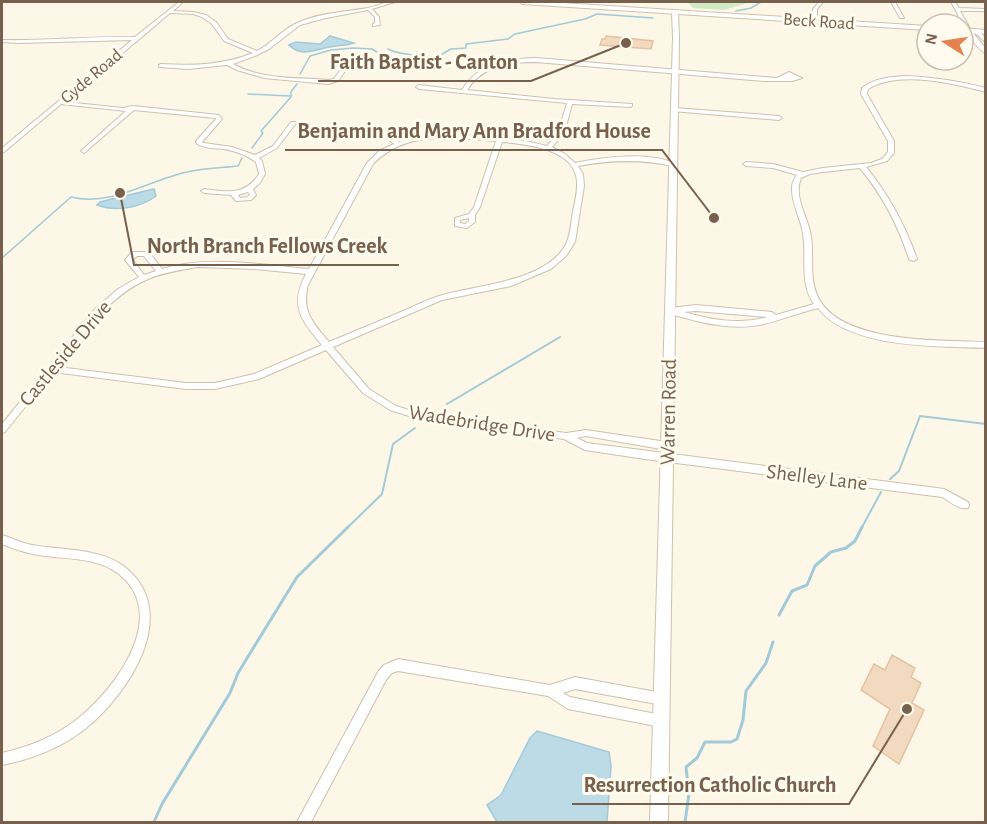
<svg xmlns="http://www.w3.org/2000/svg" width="987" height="824" font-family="'Alegreya Sans',sans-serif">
<rect width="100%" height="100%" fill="#fdf7e8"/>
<path fill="#d0ebc6" d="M688,2H751L724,10L693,8Z"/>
<g fill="#bcdbe7" stroke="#a2cad9" stroke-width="1.5">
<path d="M330,36L354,43C346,46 338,45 330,47C316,49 301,58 289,45L296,42L320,44Z"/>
<path d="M154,189L156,196C140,208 116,212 97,205L100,202Z"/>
<path d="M537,731L609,752L611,766L607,822H497L487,805L501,795L530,738Z"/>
</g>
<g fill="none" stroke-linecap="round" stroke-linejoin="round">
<g stroke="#a2cad9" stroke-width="1.5">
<path d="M736,11L751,8L761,2"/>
<path d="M388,49C400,56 414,52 426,60"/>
<path d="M300,74L310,56L331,50L353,48L372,49L383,56L396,59L425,60L437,57L451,49L466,48V44L508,39L515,34L585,19L597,14L653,18"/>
<path d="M248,94L290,96"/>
<path d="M252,148L263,133L261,131L291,97V92L297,84"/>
<path d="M2,258L71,197C112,207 149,180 187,172C204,168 221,168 238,166L242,158"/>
</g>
<g stroke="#a2cad9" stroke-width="2">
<path d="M447,404L560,337"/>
<path d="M890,479L899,471L920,416L986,424"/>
<path d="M346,529L382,494L393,444L415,428"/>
<path d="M861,529L881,492"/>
</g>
<g stroke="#a2cad9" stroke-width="3">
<path d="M779,615L792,591L807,585L815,566L831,552L846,548L855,541L862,527"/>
<path d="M154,822L162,804L230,693L238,673L297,577L348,527"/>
<path d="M685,822L689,794L686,767L697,758L705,742H731L737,739L743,720L746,691L766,663L773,642"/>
</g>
</g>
<g fill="#f2dac0" stroke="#e5c2a0" stroke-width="1.5">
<path d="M606,36L653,41L651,49L600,45L602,39H605Z"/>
<path d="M892,655L915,668L911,677L921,683L912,703L924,710L899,764L873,746L890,709L861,690L874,664L885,670Z"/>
</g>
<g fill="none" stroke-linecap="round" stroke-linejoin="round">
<defs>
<g id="minor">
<path d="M179,2H183L173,11L193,12L206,15L216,22L228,39L257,51C271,44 281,31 295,24C317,13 344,12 368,8C377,6 387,1 395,2L372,9L379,17L380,25L373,26V24L375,23V17L368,10L326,18L300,25L269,49L257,55L233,64C262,80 296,77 328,80L334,79L343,66H347L348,67L338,81L328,84L264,78L237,70L227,65L188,69L159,67V65L161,64C193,66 223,65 253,53L224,41L212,24L202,17L193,14L170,13L65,102L123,108L133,106L219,115L222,119L202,142L204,143L232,147L255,155L273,146L291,122H295L296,123L277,148L259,158L262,161L265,174L260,183L253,189L256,195L251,200L236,201L231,195L204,193L201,191L204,189C226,192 245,196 259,174L256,162C246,155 236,151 224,149C215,148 204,149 196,143V141L216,119L215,118L134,110L84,153L81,151L82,150L126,111L61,104L4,152L2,153V148L132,40L19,43L2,42V40C46,41 91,36 135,37ZM248,192L250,195L247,197L240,198L238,195Z"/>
<path d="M819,2H823L817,9V21L815,22L813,21V9Z"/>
<path d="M891,2H895L904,18H900Z"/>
<path d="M951,2H955L959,8L986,9V11H960L971,30C979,32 986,34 986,43L978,35L973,33L986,49V54C969,42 961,19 951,2Z"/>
<path d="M536,58L764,77L777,78L789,72L802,78L792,81H764L536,62C509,62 482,66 467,90L554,99L632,104V106L630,107L572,104L564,134L552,147L565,154L575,163C603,157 650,151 676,164L673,166C641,159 610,160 578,166L583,174L584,186L575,242L566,256L551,269L511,286L442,300L333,347L369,389L396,406L419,413L566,433L586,430L667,442L670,443L672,446L670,449L667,450L586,436L577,438L587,443L944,489L968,502L969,505L968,508C959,510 949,501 942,497L645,459L585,450L564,439L419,419L390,410L363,393L326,350L259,379L215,389H186L53,372L5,432L2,433V424L96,308L118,289L139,277L125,260L132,252H149L162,269C209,255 262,265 309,269L367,163L379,151L394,144L383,134L387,128L399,129L412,137C432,131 456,134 477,136C501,138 523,139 547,146L558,134L567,103L419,89L416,87L419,85L462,90C479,62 506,59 536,58ZM391,131L395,132L406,139L399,142L389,134ZM447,137L496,141L474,207L469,214L455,218V226L467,228L475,222V215L480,207L502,142C526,144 575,149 577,181C578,192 574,205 572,217C571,225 570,236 566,244C547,282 475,285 439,296C426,300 413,307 401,312C377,322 353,332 329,342C313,323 301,311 308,285L373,164C395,142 417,139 447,137ZM469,218V221L465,224L460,223V220ZM137,256H144L156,271L144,275L133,260ZM198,267L255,269L306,274C289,306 301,320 322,345L254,374L215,383H186L58,367C84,334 108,296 148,279C164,272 181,270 198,267Z"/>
<path d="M905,76C932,77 959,81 986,88V92C952,83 898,70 868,89L867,94L894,141V153L887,161L866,167C889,195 905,225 917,259L913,261L909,259C898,225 883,196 860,168L823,172L810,174L801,178C793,197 808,217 811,236C814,255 809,276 817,295C837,344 941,340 986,342V348C938,346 849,349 818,308C798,313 779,321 759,325C728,331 696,321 667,313L666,311L667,309L670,308L696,305L772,312L776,315L814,304C799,284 807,256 803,234C801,218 791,204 792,187C792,182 794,179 797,175L773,168L746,166L743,164L746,162L773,164L803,172L823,168L871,163L882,159L888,152V141L861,94L862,88C875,78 889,77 905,76ZM696,311L767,317C739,325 711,320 684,312Z"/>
<path d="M674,108L779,116L782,118L779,120L672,111V109Z"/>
<path d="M2,535C12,538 21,543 32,545C61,550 101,548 125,567C182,613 129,694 85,729C61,748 32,759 2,765V753C28,747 54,737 76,720C115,690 173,613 116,572C96,558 68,559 45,556C30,554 16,550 2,544Z"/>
<path d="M398,659L550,685L575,677L662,693L666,695L668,699L666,703L662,705L575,689L563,693L570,697L661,715L665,717L667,721L665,725L661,727L568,709L548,696L398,671L392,673L386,680L311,822H297L378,672L384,665Z"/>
</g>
<path id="tertiary" d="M675,10L678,12L679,38L668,822H650L673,38L672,12Z"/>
<g id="secondary">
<path d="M519,2H546L927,26V30L522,4Z"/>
<path d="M963,28L986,30V34L963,32Z"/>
</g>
</defs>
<use href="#minor" stroke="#cfc0ae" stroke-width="2"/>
<use href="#tertiary" stroke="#cfc0ae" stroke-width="2"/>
<use href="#secondary" stroke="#d2c1ab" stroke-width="2"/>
<use href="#minor" fill="#fff" fill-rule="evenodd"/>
<use href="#tertiary" fill="#fff" fill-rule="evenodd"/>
<use href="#secondary" fill="#fff" fill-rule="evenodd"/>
</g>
<g text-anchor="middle" stroke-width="6" stroke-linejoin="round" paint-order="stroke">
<g font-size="18" fill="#77604c" stroke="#fffbef">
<text transform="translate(819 21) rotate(4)" y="6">Beck Road</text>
<text transform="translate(91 76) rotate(-40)" y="6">Gyde Road</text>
</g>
<g font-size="21" fill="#77604c" stroke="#fffbef">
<text transform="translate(65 353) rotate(-50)" y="7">Castleside Drive</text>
<text transform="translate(668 412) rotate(-89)" y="7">Warren Road</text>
<text transform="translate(482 423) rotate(9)" y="7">Wadebridge Drive</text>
<text transform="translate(817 477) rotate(7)" y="7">Shelley Lane</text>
</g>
</g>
<path fill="none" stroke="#77604c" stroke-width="2" d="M626 43L531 81H318M714 218L662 150H285M120 193L134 265H399M907 709L849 804H572"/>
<g fill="#77604c" stroke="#fffbef" stroke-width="2">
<circle cx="626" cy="43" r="6"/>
<circle cx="714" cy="218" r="6"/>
<circle cx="120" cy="193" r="6"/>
<circle cx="907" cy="709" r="6"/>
</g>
<g font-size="22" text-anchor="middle" font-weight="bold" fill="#77604c" stroke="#fffbef" stroke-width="6" stroke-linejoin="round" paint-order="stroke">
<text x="424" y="69">Faith Baptist - Canton</text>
<text x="474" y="138">Benjamin and Mary Ann Bradford House</text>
<text x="267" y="253">North Branch Fellows Creek</text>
<text x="710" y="792">Resurrection Catholic Church</text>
</g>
<rect width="987" height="824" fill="none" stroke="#77604c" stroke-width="6"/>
<g transform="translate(945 42) rotate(282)"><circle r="28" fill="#fffbef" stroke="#c9bdae" stroke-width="1.5"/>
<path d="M0-4.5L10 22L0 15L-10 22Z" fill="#e6824e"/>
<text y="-9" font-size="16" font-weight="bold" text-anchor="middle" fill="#77604c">N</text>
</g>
</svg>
